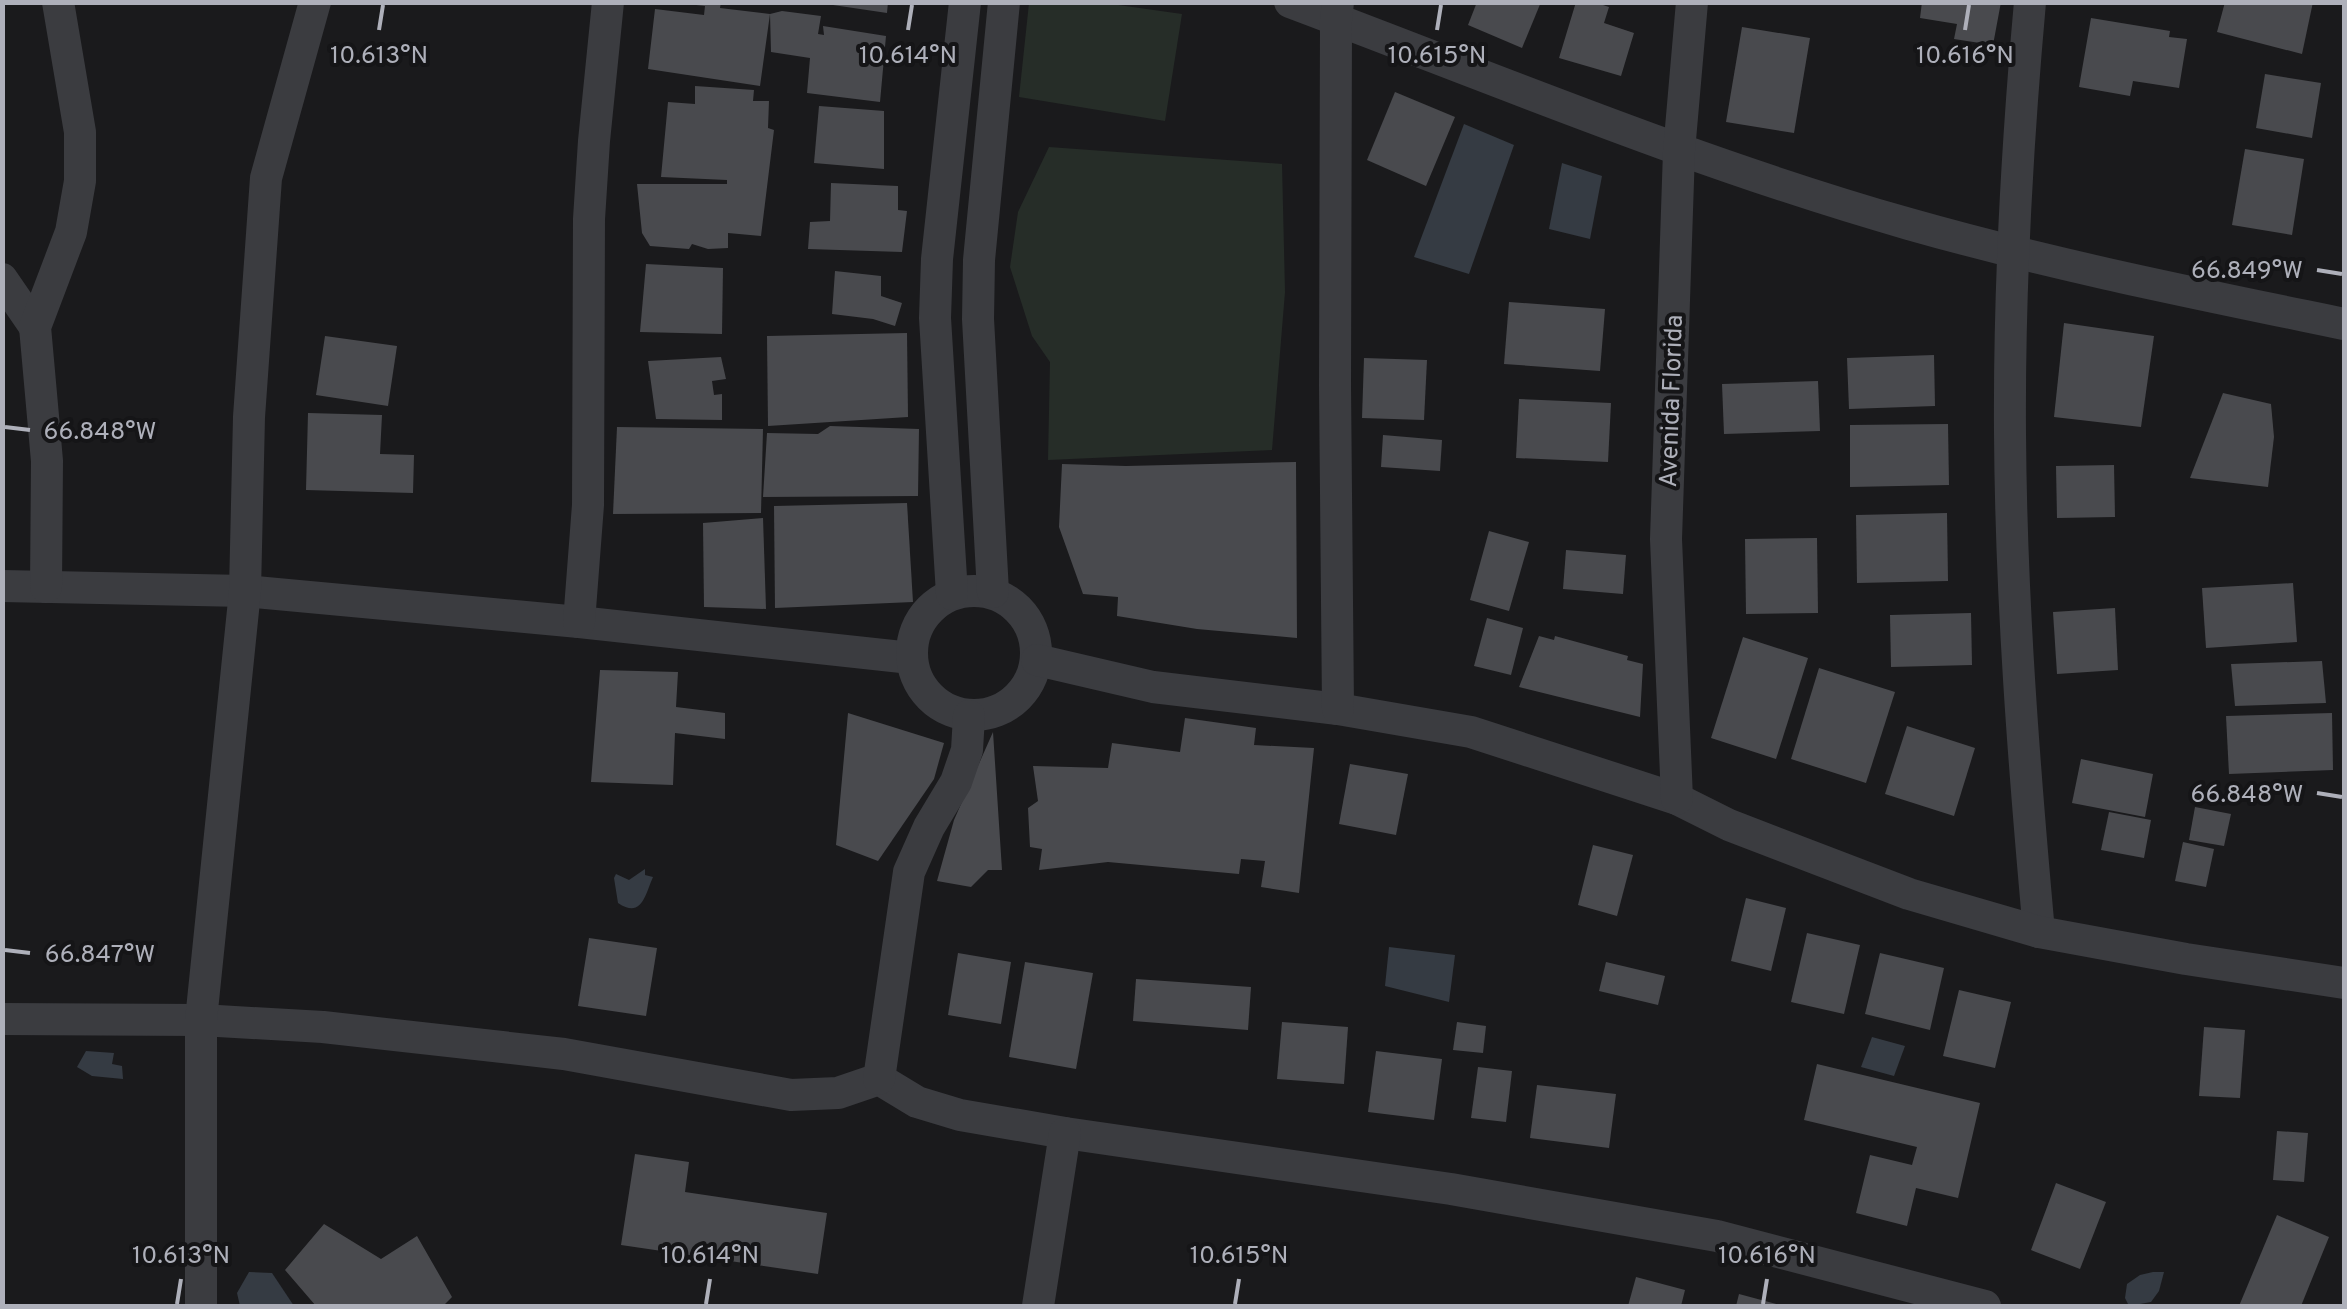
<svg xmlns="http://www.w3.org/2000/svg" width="2347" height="1309" font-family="Overpass,sans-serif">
<rect width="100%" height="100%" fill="#1a1a1c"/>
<g fill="#262d28">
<path d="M1029,3H1104L1182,14L1165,121L1019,97Z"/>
<path d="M1049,147L1282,164L1285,292L1272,450L1048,460L1050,362L1032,336L1010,267L1018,212Z"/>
</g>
<g fill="#353b43">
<path d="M1464,124L1514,145L1469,274L1414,257Z"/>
<path d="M1562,163L1602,176L1590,239L1549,229Z"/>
<path d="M645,869V875L653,877C645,895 642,919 618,903L614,878L616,874L629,880Z"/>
<path d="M1389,947L1455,955L1449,1002L1385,986Z"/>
<path d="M1872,1037L1905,1046L1894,1076L1861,1067Z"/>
<path d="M86,1051L114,1053L112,1064L122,1066L123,1079L92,1076L77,1067Z"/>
<path d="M249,1272L272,1273L294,1306H240L237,1293Z"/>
<path d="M2153,1272H2164L2159,1291L2151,1302L2129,1306L2125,1298L2127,1284L2140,1275Z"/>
</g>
<g fill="#494a4e">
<path d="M696,2H721L720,8L770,14L760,86L648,69L655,9L704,15L705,6L696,5Z"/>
<path d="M834,2H888L887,13L833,5Z"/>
<path d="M1477,2H1541L1522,48L1468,25Z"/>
<path d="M1576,2H1594L1609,7L1604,23L1634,33L1621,76L1559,58Z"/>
<path d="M1922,2H2001L1993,45L1954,39L1957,24L1920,18Z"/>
<path d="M2225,2H2313L2302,54L2217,32Z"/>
<path d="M782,11L821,16L818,34L824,35L823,26L886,36L880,102L807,93L810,58L771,52L770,14Z"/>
<path d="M2091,18L2170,31L2169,37L2187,39L2179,88L2133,81L2130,96L2079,87Z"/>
<path d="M1742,27L1810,38L1794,133L1726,122Z"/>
<path d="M2265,74L2321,83L2312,138L2256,128Z"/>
<path d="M695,86L754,90L753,101H769L768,128L774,130L761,236L728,233V248L708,249L692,244L689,249L650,246L642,233L637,184H727V180L661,177L668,102L695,104Z"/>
<path d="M1395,92L1455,117L1426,186L1367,160Z"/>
<path d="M819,106L884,111V169L814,163Z"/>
<path d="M2245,149L2304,159L2292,235L2232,225Z"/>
<path d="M831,183L898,186V210L907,211L902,252L808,249L810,222L830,221Z"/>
<path d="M646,264L723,268L722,334L640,332Z"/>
<path d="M835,271L881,276V296L902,303L895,326L873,319L832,314Z"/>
<path d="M1509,302L1605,309L1600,371L1504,364Z"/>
<path d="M2064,323L2154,336L2141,427L2054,417Z"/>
<path d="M907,333L908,417L768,426L767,336Z"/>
<path d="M325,336L397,346L388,406L316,395Z"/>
<path d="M1934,355L1935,406L1849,409L1847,358Z"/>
<path d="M721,357L726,379L712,381L714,395L722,394V420L656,419L648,361Z"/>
<path d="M1364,358L1427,360L1424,420L1362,418Z"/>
<path d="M1818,381L1820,431L1724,434L1722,384Z"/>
<path d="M2223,393L2271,404L2274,437L2268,487L2190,478Z"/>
<path d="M1519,399L1611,403L1608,462L1516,458Z"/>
<path d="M308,413L382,415L380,454L414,455L413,493L306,490Z"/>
<path d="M1948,424L1949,485L1850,487V425Z"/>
<path d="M830,426L919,429L918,496L763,497L767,433L818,434Z"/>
<path d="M617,427L763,429L761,513L613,514Z"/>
<path d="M1383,435L1442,440L1440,471L1381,467Z"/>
<path d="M1296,462L1297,638L1197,629L1117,616L1118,597L1083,594L1059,527L1062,464L1126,466Z"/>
<path d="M2114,465L2115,517L2057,518L2056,466Z"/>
<path d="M907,503L913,602L775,608L774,506Z"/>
<path d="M1947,513L1948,581L1857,583L1856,515Z"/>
<path d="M763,518L766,609L704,607L703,523Z"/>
<path d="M1489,531L1529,542L1509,611L1470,600Z"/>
<path d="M1817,538L1818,613L1746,614L1745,539Z"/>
<path d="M1566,550L1626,555L1623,594L1563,589Z"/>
<path d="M2293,583L2297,642L2206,648L2202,588Z"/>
<path d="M2115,608L2118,670L2057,674L2053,612Z"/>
<path d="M1971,613L1972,665L1891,667L1890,615Z"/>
<path d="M1487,618L1523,628L1511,675L1474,666Z"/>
<path d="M1539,636L1554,640L1555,636L1628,656L1627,660L1643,664L1640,717L1519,687Z"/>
<path d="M1743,637L1808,658L1776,759L1711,738Z"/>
<path d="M2322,661L2326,703L2235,706L2231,664Z"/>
<path d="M1819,668L1895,692L1866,783L1791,759Z"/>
<path d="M600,670L678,672L676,707L725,713V739L675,733L673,785L591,782Z"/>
<path d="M848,713L944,743L934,779L878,861L836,845Z"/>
<path d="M2332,713L2333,770L2229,774L2226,716Z"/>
<path d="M1185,718L1256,728L1254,745L1314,748L1299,893L1261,887L1265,861L1241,859L1239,874L1108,862L1039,870L1042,849L1030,847L1028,808L1038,801L1033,766L1108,768L1112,743L1180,752Z"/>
<path d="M1907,726L1975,748L1954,816L1885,794Z"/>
<path d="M993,732L1002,870H988L971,887L937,881L954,820Z"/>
<path d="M2081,759L2153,774L2145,817L2072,803Z"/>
<path d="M1350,764L1408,774L1396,835L1339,824Z"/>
<path d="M2195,807L2231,814L2224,846L2189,840Z"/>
<path d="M2109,812L2151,820L2144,858L2101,850Z"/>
<path d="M2183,842L2214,849L2206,887L2175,881Z"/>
<path d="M1593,845L1633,855L1617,916L1578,905Z"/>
<path d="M1746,898L1786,908L1771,971L1731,961Z"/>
<path d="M1807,933L1860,945L1844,1014L1791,1002Z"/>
<path d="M589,938L657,948L646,1016L578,1006Z"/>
<path d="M958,953L1011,962L1001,1024L948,1015Z"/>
<path d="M1880,953L1944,968L1930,1030L1865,1014Z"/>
<path d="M1025,962L1093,973L1076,1069L1009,1057Z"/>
<path d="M1606,962L1665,976L1658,1005L1599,991Z"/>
<path d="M1136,979L1251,987L1248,1030L1133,1021Z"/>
<path d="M1959,990L2011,1002L1995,1068L1943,1056Z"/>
<path d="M1282,1022L1348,1027L1344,1084L1277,1079Z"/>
<path d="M1457,1022L1486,1026L1483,1053L1453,1050Z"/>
<path d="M2204,1027L2245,1030L2240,1098L2199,1096Z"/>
<path d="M1376,1051L1442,1059L1434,1120L1368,1112Z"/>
<path d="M1817,1064L1980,1103L1958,1198L1916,1188L1907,1226L1856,1213L1870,1155L1912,1165L1917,1147L1804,1120Z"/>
<path d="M1478,1067L1512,1071L1506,1122L1471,1118Z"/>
<path d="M1537,1085L1616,1094L1609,1148L1530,1138Z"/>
<path d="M2277,1131L2308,1133L2304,1182L2273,1180Z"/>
<path d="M635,1154L689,1162L685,1192L827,1213L818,1274L621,1245Z"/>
<path d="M2056,1183L2106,1202L2080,1269L2031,1250Z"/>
<path d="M2277,1215L2329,1237L2301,1306H2239Z"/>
<path d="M324,1224L381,1259L417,1236L452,1297L443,1306H316L285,1270Z"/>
<path d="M1636,1277L1685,1290L1681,1306H1628Z"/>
<path d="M1739,1294L1780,1305V1306H1736Z"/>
</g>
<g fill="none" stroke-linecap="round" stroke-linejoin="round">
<g stroke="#3b3c40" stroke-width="32">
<path d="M1290,2C1495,79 1698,164 1909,224C2053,265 2199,294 2344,324"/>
<path d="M2030,2C2017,146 2009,289 2010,433C2011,600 2024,766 2039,932"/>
<path d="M2,279L35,327"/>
<path d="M2,586L245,591L579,622L911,658"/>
<path d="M46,587L47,461L35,327L71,232L80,181V132L58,2"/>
<circle cx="974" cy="653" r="62"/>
<path d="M993,592L978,319L979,260L1004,2"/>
<path d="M952,594L935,318L937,259L965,2"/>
<path d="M579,622L588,505L589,219L594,141L608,2"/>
<path d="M1037,660L1153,687L1338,709L1471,732L1677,799L1729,825L1909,894L2039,932L2186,959L2344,983"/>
<path d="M1338,709L1335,385L1336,20L1338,2"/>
<path d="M1677,799L1666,539L1679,151L1692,2"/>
<path d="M2,1019L201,1020L323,1027L564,1054L791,1095L838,1093L879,1079L917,1102L960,1115L1065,1133L1451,1189L1717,1236L1985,1306"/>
<path d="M879,1079L909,872L929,827L956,782L967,750L969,716"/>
<path d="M201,1306V1020L245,591L249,417L266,178L315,2"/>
<path d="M1038,1306L1065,1133"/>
</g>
</g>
<path fill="none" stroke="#aeb0ba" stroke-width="4" d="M379,30L383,5M908,30L912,5M1437,30L1441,5M1965,30L1969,5M2317,270L2342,274M5,427L30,430M2317,793L2342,797M5,950L30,953M177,1304L181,1279M706,1304L710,1279M1235,1304L1239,1279M1763,1304L1767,1279"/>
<g text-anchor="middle" stroke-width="8" stroke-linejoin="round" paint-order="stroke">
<g font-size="25" fill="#aeb0ba" stroke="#151517">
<text transform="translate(1670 401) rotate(-88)" y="9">Avenida Florida</text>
</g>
</g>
<g font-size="25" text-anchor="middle" fill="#aeb0ba" stroke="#151517" stroke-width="8" stroke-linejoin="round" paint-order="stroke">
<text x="379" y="63">10.613°N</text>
<text x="908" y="63">10.614°N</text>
<text x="1437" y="63">10.615°N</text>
<text x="1965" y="63">10.616°N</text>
<text x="2247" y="278">66.849°W</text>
<text x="100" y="439">66.848°W</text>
<text x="2247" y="802">66.848°W</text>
<text x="100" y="962">66.847°W</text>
<text x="181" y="1263">10.613°N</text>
<text x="710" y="1263">10.614°N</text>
<text x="1239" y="1263">10.615°N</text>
<text x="1767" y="1263">10.616°N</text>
</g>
<rect width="2347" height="1309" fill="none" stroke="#aeb0ba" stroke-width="10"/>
</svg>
